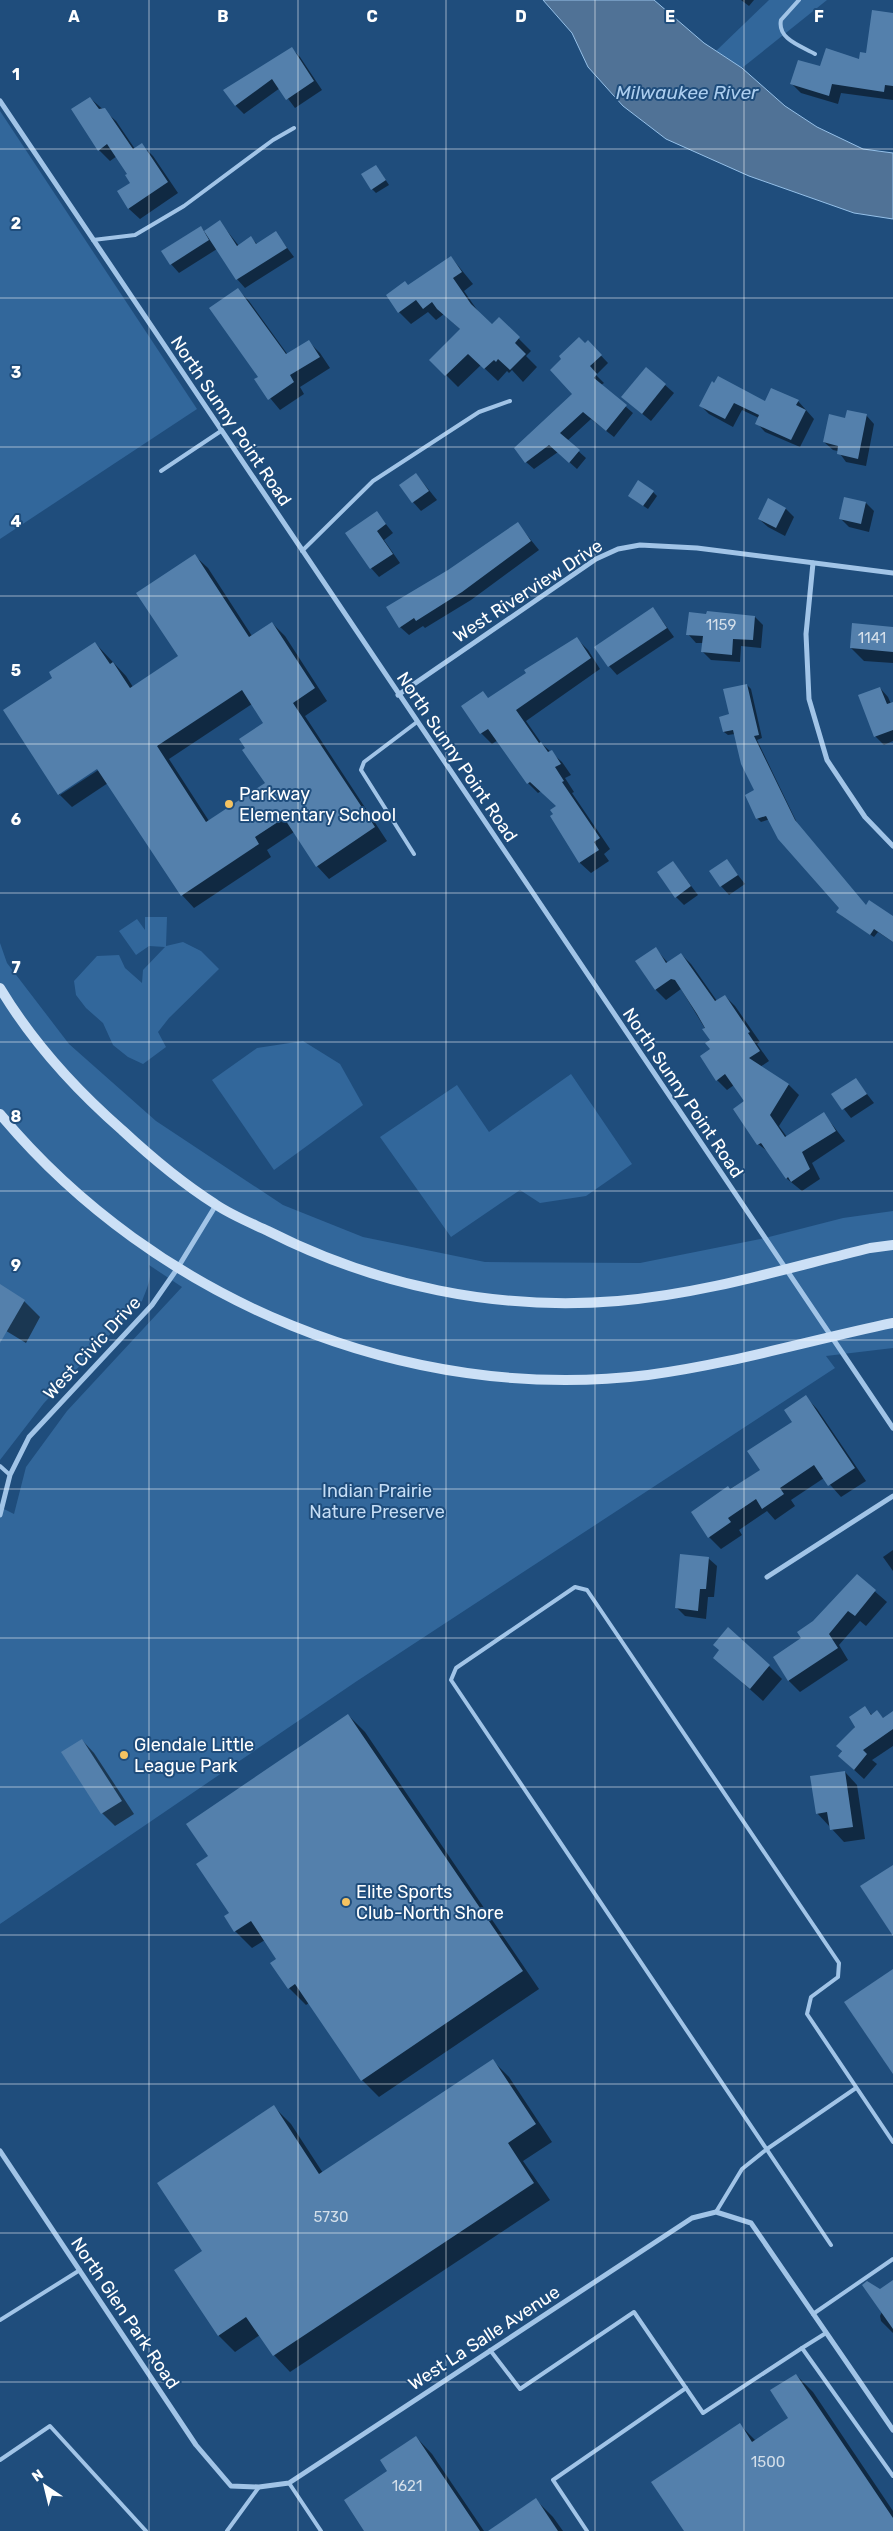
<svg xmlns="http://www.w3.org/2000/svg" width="893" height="2531" font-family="Rubik,sans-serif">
<rect width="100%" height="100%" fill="#1f4d7c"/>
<g fill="#32679b">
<path d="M769,0H827L742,68L716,51Z"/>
<path d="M0,111L197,409L0,539Z"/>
<path d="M145,917H167L166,946L183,942L201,951L219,969L169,1018L158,1032L166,1047L143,1064L128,1057L113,1045L103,1023L86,1008L76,995L74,981L97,956L119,955L125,968L142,983L143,970L165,947L149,946L136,955L119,931L137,919L145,930Z"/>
<path d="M0,943L7,963L69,1044L156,1121L283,1205L363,1237L485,1262L640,1263L765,1238L843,1218L893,1211V1348L826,1356L835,1368L357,1681L0,1924V1507L14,1514L26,1467L67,1411L182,1287L149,1265C152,1279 147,1288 142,1301L44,1403L0,1460Z"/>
<path d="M303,1041L340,1064L363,1105L274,1170L212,1080L257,1048Z"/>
<path d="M571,1074L632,1164L586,1196L540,1203L520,1190L451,1237L380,1137L457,1085L489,1132Z"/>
</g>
<path fill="#507296" stroke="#95c0e8" d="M543,0H654L704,43L742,68L785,106L817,127L863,149L893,153V219L854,213L749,176L666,139L623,106L588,67L572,33Z"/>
<g fill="#0007" fill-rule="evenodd">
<path d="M741,0H754L749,6Z"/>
<path d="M893,14V100L841,93L838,104L801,93L792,84L821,68L860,60L867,55Z"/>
<path d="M291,48L300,57L322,90L295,108L280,88L244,114L235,105Z"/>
<path d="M90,98L116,121L135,149L142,145L153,156L178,193L140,219L129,209L119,192L131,183L129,174L117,156L110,161L99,150Z"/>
<path d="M379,170L389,185L376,193L372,189Z"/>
<path d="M220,222L239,246L251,238L258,245L276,233L294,257L245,288L237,279L217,249L179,273L171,264L201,227L205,232Z"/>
<path d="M451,257L473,284L464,291L482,317L492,326L499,319L531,351L526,356L537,367L523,382L512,370L509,373L507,371L498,381L481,365L458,387L431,360L461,330L444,314L436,320L428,312L411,324L399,312L408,286Z"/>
<path d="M238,290L249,301L288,355L309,342L320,353L330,368L300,387L304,394L280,410L255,380L259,377Z"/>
<path d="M588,342L608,363L596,375L604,383L601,385L633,413L614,437L591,419L567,441L586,458L577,469L558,452L534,469L526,462L574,395L585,345Z"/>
<path d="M712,383L765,403L798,401L814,419L800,447L765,432L757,423L759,418L742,410L733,427L709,414L700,405Z"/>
<path d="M665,385L674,393L651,421L622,397Z"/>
<path d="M866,415L874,424L866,466L846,462L838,451L833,450L824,442L846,419Z"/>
<path d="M416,474L437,500L421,511L413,502Z"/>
<path d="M653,492L657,496L648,509L633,499Z"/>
<path d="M769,500L786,509L794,517L785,536L768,527L759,519Z"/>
<path d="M866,503L874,511L869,532L849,527L841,519Z"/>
<path d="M377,513L393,533L384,540L400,563L379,577L371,568Z"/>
<path d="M518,524L539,550L471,600L425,628L423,626L409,635L400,627L449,571Z"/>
<path d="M195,556L208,568L252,636L272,623L285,636L327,701L305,716L387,841L329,879L317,866L294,832L267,850L271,857L194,908L182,895L108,783L72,807L59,794L54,678L95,643L126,676L133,687L180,656ZM252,704L265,723L247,748L266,784L209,821L169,759ZM102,765L103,767L60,795V792Z"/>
<path d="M653,608L674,637L617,675L609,666Z"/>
<path d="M755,617L763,625L761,648L741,646L740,662L711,660L702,651L703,643H696L688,634Z"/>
<path d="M893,630V663L864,661L851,648Z"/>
<path d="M577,639L588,650L600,669L526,721L542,744L562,762L571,775L565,778L574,792L572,793L610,849L604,854L609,861L591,873L580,863L552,816L557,806L541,791L538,793L528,783L498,740L492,744L481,733L463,706L489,699Z"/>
<path d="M747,685L751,689L762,738L757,740L798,825L866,907L893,918V942L878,932L874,937L842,916L838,912L840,908L770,819L761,822L757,818L756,791L735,734L728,735L724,732Z"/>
<path d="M880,688L888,697L891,704L893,703V741L884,745L875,736Z"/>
<path d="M727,861L745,884L729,895L721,886Z"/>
<path d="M673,862L698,895L684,905L676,897Z"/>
<path d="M656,949L668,963L681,954L691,964L717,1001L725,996L735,1006L760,1042L757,1044L769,1061L760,1067L789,1085L799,1095L779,1126L787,1137L824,1114L845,1141L812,1163L820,1179L802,1191L786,1178L770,1153L758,1144L746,1102L734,1085L727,1090L717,1080L712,1040L681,989L666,1000L656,990L636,962Z"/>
<path d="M856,1080L874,1103L851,1118L833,1095Z"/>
<path d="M0,1286L24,1301L40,1317L26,1343L3,1329L0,1332Z"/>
<path d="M806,1397L817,1409L866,1481L841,1497L824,1478L791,1500L795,1506L775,1520L767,1511L739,1530L742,1535L721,1549L709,1537L692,1512L761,1470L794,1422Z"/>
<path d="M893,1550V1571L883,1557Z"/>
<path d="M708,1558L717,1566L714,1597H708L706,1619L685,1616L677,1608Z"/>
<path d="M857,1576L887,1602L866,1626L860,1621L839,1645L848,1660L800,1692L789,1681L774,1658L803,1639L814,1622Z"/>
<path d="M715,1658L769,1666L782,1679L763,1701Z"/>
<path d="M865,1708L872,1715L877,1712L884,1719L893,1712V1746L872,1760L877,1764L864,1779L839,1756Z"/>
<path d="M348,1715L365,1732L539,1989L379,2097L362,2080L309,2003L306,2005L289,1988L272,1963L278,1959L265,1940L252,1948L235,1931L225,1916L231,1913L209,1856Z"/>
<path d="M82,1740L94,1753L134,1814L115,1826L102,1813L63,1753Z"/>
<path d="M845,1772L857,1785L865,1839L844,1842L817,1813Z"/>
<path d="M493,2061L509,2077L552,2142L523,2161L550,2200L290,2372L274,2355L260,2335L235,2352L218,2335L204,2251L274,2107L291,2124L323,2173Z"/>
<path d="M893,2282V2333L881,2321L880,2316L882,2312L880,2290Z"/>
<path d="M796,2375L813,2392L893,2511V2531H685L740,2425L756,2441L790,2418Z"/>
<path d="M416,2437L432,2454L484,2531H366Z"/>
<path d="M536,2500L553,2517L563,2531H490Z"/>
</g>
<g fill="#5480ac" fill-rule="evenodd">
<path d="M872,10L893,13V86L885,85L884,92L832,84L829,96L790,84L798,60L820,66L826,48L859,59L860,52L866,53Z"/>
<path d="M292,47L314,81L286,100L272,79L235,106L223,90Z"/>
<path d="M90,97L99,109L105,108L133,149L142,143L168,182L128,209L117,191L130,183L125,175L127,174L107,144L98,151L71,109Z"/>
<path d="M376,165L386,180L371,190L361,174Z"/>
<path d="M220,220L237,246L251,236L256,244L276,231L287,248L236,280L204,231Z"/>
<path d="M201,226L209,240L170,265L161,251Z"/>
<path d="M451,256L462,272L453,278L471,304L492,324L499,317L520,337L515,343L526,354L510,370L498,359L496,362L494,360L484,369L468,354L445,376L429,360L460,329L437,309L432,302L423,309L416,300L398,313L386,295L405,281L408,285Z"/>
<path d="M238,288L286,354L309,340L320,357L290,375L294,382L268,400L254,379L258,377L209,308Z"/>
<path d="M579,337L585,343L588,340L602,355L590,366L597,374L594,378L627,405L606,431L583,412L560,433L580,450L569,463L549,445L525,463L514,448L572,394L550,370L561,359L559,356Z"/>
<path d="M646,367L666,384L642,414L621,397Z"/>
<path d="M718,376L765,401L771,388L799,400L796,405L806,410L791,440L755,424L759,415L734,403L725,419L699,406L712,381L714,383Z"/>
<path d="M847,410L867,414L858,459L837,454L838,446L823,442L829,414L845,418Z"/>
<path d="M416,473L429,491L412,503L399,485Z"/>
<path d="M638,480L654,491L643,506L628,496Z"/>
<path d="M844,497L866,502L861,524L839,519Z"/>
<path d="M768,498L786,508L776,528L758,519Z"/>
<path d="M377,511L386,524L377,531L393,554L370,569L345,533Z"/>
<path d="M518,522L531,541L462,592L416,621L414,618L399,628L386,607L448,570Z"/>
<path d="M195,554L249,637L272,622L315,688L293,703L375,827L316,867L284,818L255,837L259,844L181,896L97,769L58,795L3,710L52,678L49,672L95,642L110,664L113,662L130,688L178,656L136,593ZM242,690L263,723L239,739L245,748L242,750L265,783L206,822L157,746Z"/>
<path d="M653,607L667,628L608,667L594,647Z"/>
<path d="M707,611L755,616L753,640L733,639L732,655L701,652L703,636L686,635L689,612L706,614Z"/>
<path d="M852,623L893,627V652L850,648Z"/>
<path d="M577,637L591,658L516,710L539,743L541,742L548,752L552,750L561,764L555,767L564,781L562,782L600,838L594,842L599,850L579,863L550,816L553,814L550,810L556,806L530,782L527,784L488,729L480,734L461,706L483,691L488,698L526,673L524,670Z"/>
<path d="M747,684L759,735L754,736L795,820L866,905L869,900L893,916V942L874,929L870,935L836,912L839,908L778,839L766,816L756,819L745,795L754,790L741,764L733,730L723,732L719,717L729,714L723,689Z"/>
<path d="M880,687L887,704L893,702V730L874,737L858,695Z"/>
<path d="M727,859L738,875L720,887L709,871Z"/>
<path d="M673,861L691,886L675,898L657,872Z"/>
<path d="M656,947L666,963L681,953L715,1001L725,995L750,1032L748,1033L760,1051L749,1058L789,1084L770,1115L785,1137L824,1112L836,1131L802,1152L810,1169L791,1182L788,1177L786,1179L761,1143L757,1145L733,1109L744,1101L725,1074L716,1081L700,1056L710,1049L705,1043L710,1040L702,1029L705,1028L697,1014L675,980L671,979L655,990L635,961Z"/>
<path d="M856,1078L867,1094L842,1110L831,1094Z"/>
<path d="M0,1284L25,1300L0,1343Z"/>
<path d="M806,1395L855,1468L828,1486L814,1465L780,1488L784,1494L762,1509L756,1499L728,1518L731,1522L708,1538L691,1512L728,1486L730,1489L760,1470L747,1451L792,1422L784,1410Z"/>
<path d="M680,1554L709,1557L706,1589H700L698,1611L675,1608Z"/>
<path d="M857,1574L876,1590L855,1616L848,1611L829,1634L838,1648L788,1681L773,1657L801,1638L797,1632L813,1621Z"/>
<path d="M728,1627L770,1665L750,1689L713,1658L719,1650L713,1645Z"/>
<path d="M865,1706L871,1715L877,1710L883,1718L893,1711V1729L863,1750L867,1754L854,1770L838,1756L842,1751L836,1746L855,1727L849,1717Z"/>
<path d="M348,1714L523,1971L361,2081L295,1984L288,1989L270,1963L276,1959L251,1921L234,1932L224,1916L229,1913L196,1864L208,1856L186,1824Z"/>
<path d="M82,1739L122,1801L101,1814L61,1752Z"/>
<path d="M845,1771L853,1827L830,1830L827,1812L816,1814L810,1776Z"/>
<path d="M893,1865V1936L860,1886Z"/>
<path d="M893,1969V2074L844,2002Z"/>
<path d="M493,2059L536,2124L508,2143L534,2183L273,2356L246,2317L218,2336L174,2270L202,2251L157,2183L274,2105L319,2174Z"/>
<path d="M893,2280V2329L862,2285L867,2281L880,2289Z"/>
<path d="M796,2374L893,2518V2531H684L651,2482L740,2423L752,2442L788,2418L770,2390Z"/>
<path d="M416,2436L480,2531H364L344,2500L387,2471L380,2460Z"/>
<path d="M536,2498L558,2531H488Z"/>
</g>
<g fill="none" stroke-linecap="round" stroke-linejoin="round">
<g stroke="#a1c4e7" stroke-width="4">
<path d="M799,0L781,20C777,39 801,46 815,54"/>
<path d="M93,240L135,235L184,206L273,140L294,128"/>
<path d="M161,471L221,431"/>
<path d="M302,551L373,481L479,412L510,401"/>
<path d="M414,854L361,770L364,762L417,722"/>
<path d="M0,1466L10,1475"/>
<path d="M716,2212L742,2169L767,2149L856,2088"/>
<path d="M831,2245L451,1680L456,1668L575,1587L587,1590L839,1963L838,1977L811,1997L807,2014L893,2142"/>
<path d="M813,2314L893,2259"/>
<path d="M0,2320L80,2270"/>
<path d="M802,2348L826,2333"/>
<path d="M490,2350L520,2389L634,2312L703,2413L802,2348L893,2476"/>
<path d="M0,2460L50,2426L146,2531"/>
<path d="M289,2483L321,2531"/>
<path d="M227,2531L259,2487"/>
<path d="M587,2531L553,2480L686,2388"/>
</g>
<g stroke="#a1c4e7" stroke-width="5">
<path d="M0,101L893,1428"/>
<path d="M813,563L806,634L809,699L827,760L865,817L893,846"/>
<path d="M398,695L596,559L618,549L640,545L697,548L893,573"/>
<path d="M0,1515L10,1475L29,1437L152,1305L177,1269L216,1205"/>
<path d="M767,1577L893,1496"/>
<path d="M0,2151L196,2445L231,2486L259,2487L289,2483L692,2218L716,2212L751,2223L893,2430"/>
</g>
<g stroke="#cce0f6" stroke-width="10">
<path d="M0,988C33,1043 74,1088 122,1130C151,1157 182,1183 215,1204C231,1215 251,1223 268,1231C376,1286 497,1311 618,1301C704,1294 787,1268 870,1248L893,1245"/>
<path d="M0,1114C155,1300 407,1405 648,1375C731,1364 811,1340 893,1323"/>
</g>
</g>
<path fill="none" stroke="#fff" stroke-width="1" stroke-opacity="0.55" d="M149,0V2531M298,0V2531M446,0V2531M595,0V2531M744,0V2531M0,149H893M0,298H893M0,447H893M0,596H893M0,744H893M0,893H893M0,1042H893M0,1191H893M0,1340H893M0,1489H893M0,1638H893M0,1787H893M0,1935H893M0,2084H893M0,2233H893M0,2382H893"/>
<g fill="#f5c361" stroke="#1f4d7c" stroke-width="2">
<circle cx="229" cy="804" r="5"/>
<circle cx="124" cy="1755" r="5"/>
<circle cx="346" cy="1902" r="5"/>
</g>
<g text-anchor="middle" stroke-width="4" stroke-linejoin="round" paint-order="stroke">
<g font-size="15" fill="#d4dfea">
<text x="721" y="630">1159</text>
<text x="872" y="643">1141</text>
<text x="331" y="2222">5730</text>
<text x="768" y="2467">1500</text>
<text x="407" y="2491">1621</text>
</g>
<g font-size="18" fill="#fff" stroke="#1f4d7c">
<text transform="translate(231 421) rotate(56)" y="6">North Sunny Point Road</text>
<text transform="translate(528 591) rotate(-33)" y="6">West Riverview Drive</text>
<text transform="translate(457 757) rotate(56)" y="6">North Sunny Point Road</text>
<text transform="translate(683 1093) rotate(56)" y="6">North Sunny Point Road</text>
<text transform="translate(92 1348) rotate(-47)" y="6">West Civic Drive</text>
<text transform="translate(125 2313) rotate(56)" y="6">North Glen Park Road</text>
<text transform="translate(484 2338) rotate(-33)" y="6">West La Salle Avenue</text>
</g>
<g font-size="18" fill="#fff" stroke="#1f4d7c" text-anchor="start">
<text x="239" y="800">Parkway<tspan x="239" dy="21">Elementary School</tspan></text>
<text x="134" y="1751">Glendale Little<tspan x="134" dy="21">League Park</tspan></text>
<text x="356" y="1898">Elite Sports<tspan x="356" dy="21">Club-North Shore</tspan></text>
</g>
<g font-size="18" fill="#c5ddf5" stroke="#1f4d7c">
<text x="377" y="1497">Indian Prairie<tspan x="377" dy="21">Nature Preserve</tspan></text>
</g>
<g font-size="19" font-style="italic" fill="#acceef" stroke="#1f4d7c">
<text x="687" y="99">Milwaukee River</text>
</g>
</g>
<g font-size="16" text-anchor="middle" font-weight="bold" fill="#fff" stroke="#1f4d7c" stroke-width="4" stroke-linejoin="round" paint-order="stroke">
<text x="74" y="22">A</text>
<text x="223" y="22">B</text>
<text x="372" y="22">C</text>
<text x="521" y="22">D</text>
<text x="670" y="22">E</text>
<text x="819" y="22">F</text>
<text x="16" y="80">1</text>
<text x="16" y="229">2</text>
<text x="16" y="378">3</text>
<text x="16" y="527">4</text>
<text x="16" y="676">5</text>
<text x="16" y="825">6</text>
<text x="16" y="973">7</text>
<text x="16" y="1122">8</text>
<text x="16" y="1271">9</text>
</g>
<g transform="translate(45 2486) rotate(325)" stroke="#1f4d7c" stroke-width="4" paint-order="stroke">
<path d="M0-4L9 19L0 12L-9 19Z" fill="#ffffff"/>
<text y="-8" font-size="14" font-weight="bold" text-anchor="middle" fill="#ffffff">N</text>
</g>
</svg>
